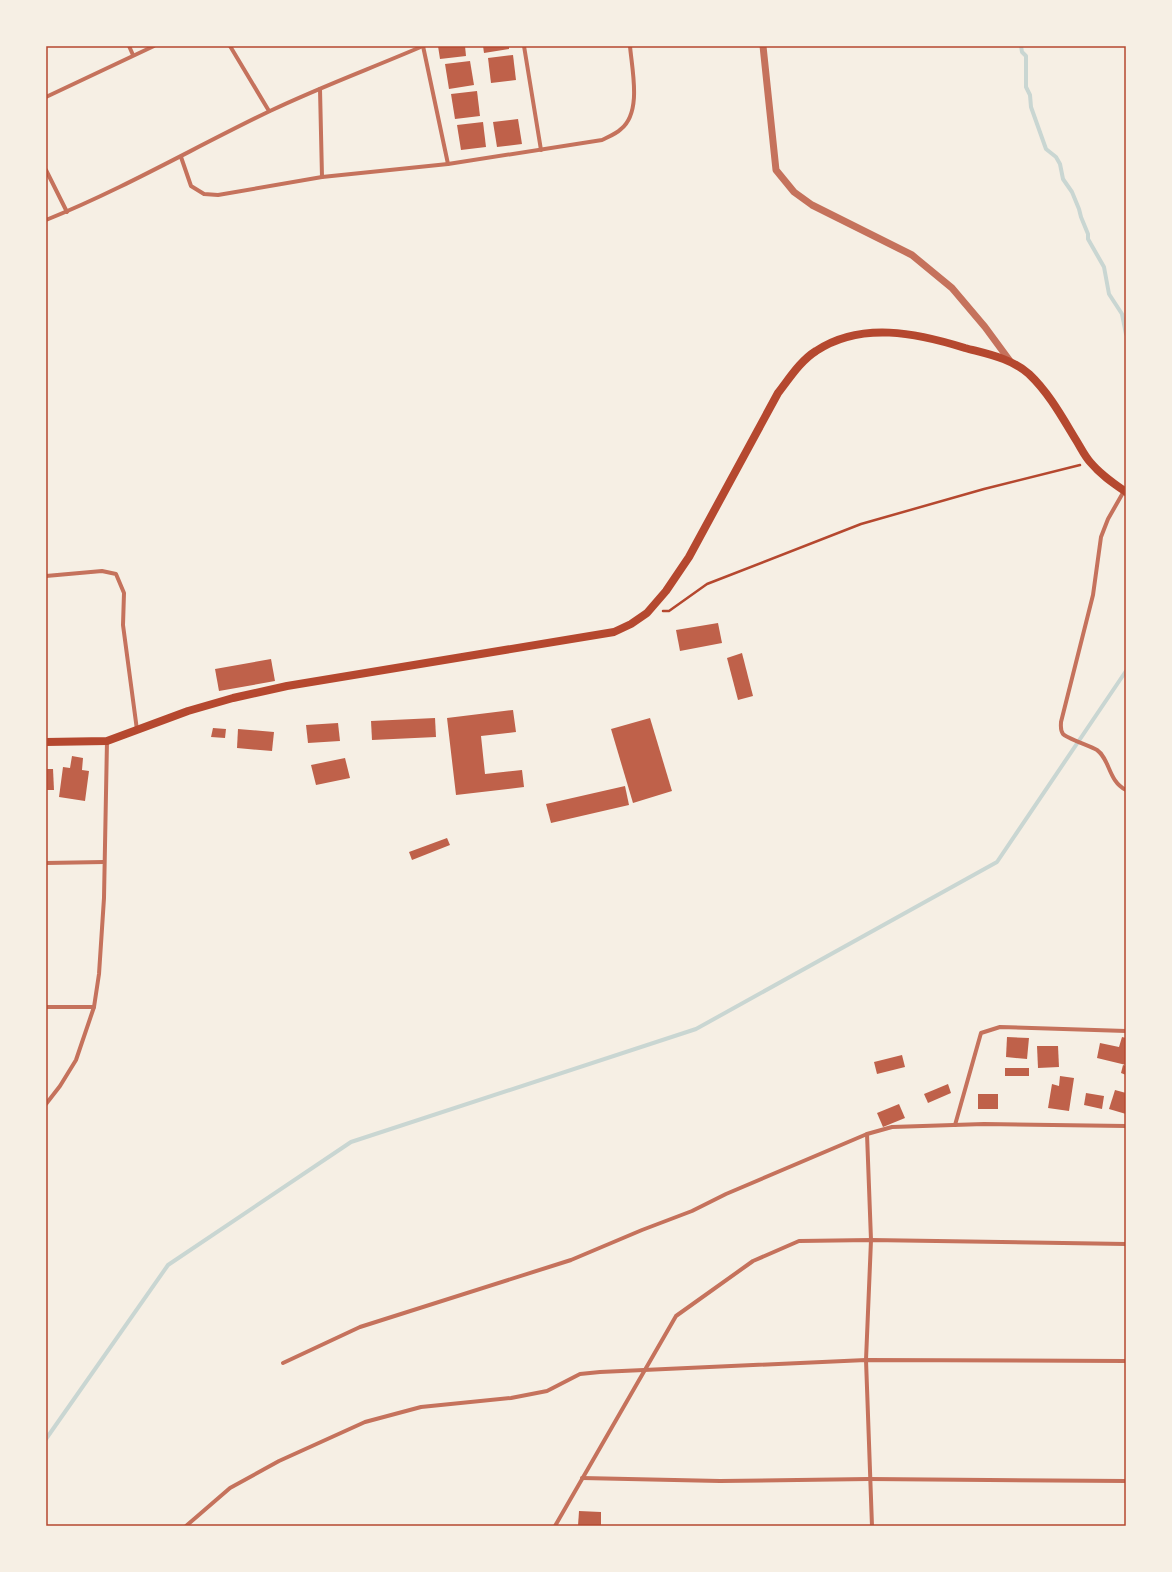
<svg xmlns="http://www.w3.org/2000/svg" width="1172" height="1572" font-family="'Public Sans',sans-serif">
<rect width="100%" height="100%" fill="#f6efe4"/>
<g fill="none" stroke-linecap="round" stroke-linejoin="round">
<g stroke="#c9d6d2" stroke-width="4">
<path d="M1021,46L1022,52L1026,56V87L1030,95L1031,107L1046,149L1056,157L1060,164L1063,179L1072,192L1079,209L1081,217L1088,234V239L1104,267L1109,294L1122,314L1126,334"/>
<path d="M46,1439L168,1265L351,1142L696,1029L997,862L1126,671"/>
</g>
</g>
<g fill="#bf614a">
<path d="M438,46H465L466,56L440,59Z"/>
<path d="M483,46H509V49L484,53Z"/>
<path d="M513,55L516,80L491,83L488,58Z"/>
<path d="M470,61L474,85L449,89L445,64Z"/>
<path d="M477,91L480,116L455,119L451,94Z"/>
<path d="M518,119L522,144L497,147L493,122Z"/>
<path d="M483,122L486,147L461,150L457,125Z"/>
<path d="M718,623L722,643L680,651L676,630Z"/>
<path d="M742,653L753,696L738,700L727,658Z"/>
<path d="M271,659L275,681L219,691L215,669Z"/>
<path d="M513,710L516,732L481,736L485,774L522,770L524,787L456,795L447,718Z"/>
<path d="M435,718L436,737L372,740L371,721Z"/>
<path d="M650,718L672,791L633,803L611,729Z"/>
<path d="M338,723L340,741L308,743L306,725Z"/>
<path d="M213,728L226,729L225,738L211,737Z"/>
<path d="M238,729L274,732L272,751L237,748Z"/>
<path d="M72,756L83,758L82,770L89,771L85,801L59,797L63,767L70,768Z"/>
<path d="M345,758L350,778L316,785L311,765Z"/>
<path d="M46,769H53L54,790H46Z"/>
<path d="M625,786L629,805L551,823L546,804Z"/>
<path d="M447,838L450,845L412,860L409,852Z"/>
<path d="M1007,1037L1029,1038L1027,1059L1006,1057Z"/>
<path d="M1122,1037L1126,1038V1065L1097,1058L1100,1043L1119,1047Z"/>
<path d="M1037,1046H1058L1059,1067L1038,1068Z"/>
<path d="M902,1055L905,1067L877,1074L874,1062Z"/>
<path d="M1123,1065L1126,1066V1075L1121,1073Z"/>
<rect x="1005" y="1068" width="24" height="8"/>
<path d="M1060,1076L1074,1078L1069,1111L1048,1108L1052,1084L1059,1086Z"/>
<path d="M948,1084L951,1093L928,1103L924,1094Z"/>
<path d="M1115,1090L1126,1093V1114L1109,1109Z"/>
<path d="M1086,1093L1104,1096L1102,1109L1084,1105Z"/>
<rect x="978" y="1094" width="20" height="15"/>
<path d="M899,1104L905,1118L883,1127L877,1113Z"/>
<path d="M579,1511L601,1512V1526H578Z"/>
</g>
<g fill="none" stroke-linecap="round" stroke-linejoin="round">
<path stroke="#b5482f" stroke-width="2.5" d="M663,611H669L707,584L861,524L984,489L1080,465"/>
<g stroke="#c5725c" stroke-width="4">
<path d="M129,46L133,55"/>
<path d="M230,46L269,111"/>
<path d="M423,46L448,164"/>
<path d="M524,46L541,150"/>
<path d="M320,89L322,177"/>
<path d="M46,97L154,46"/>
<path d="M181,157L191,186L204,194L218,195L322,177L448,164L602,140C608,137 616,134 621,129C642,112 632,70 630,46"/>
<path d="M46,170L67,212"/>
<path d="M46,220C123,189 195,147 270,111C320,87 372,68 423,46"/>
<path d="M1124,491L1108,519L1101,537L1093,595L1061,722C1061,726 1060,730 1063,734C1066,738 1090,746 1097,750C1110,759 1108,781 1126,790"/>
<path d="M46,576L102,571L116,574L124,593L123,625L137,730"/>
<path d="M46,863L104,862"/>
<path d="M46,1007H94"/>
<path d="M46,1104L60,1086L76,1060L94,1007L99,974L104,898L107,741"/>
<path d="M955,1125L981,1033L1000,1027L1126,1031"/>
<path d="M867,1134L871,1240L866,1360L872,1526"/>
<path d="M283,1363L360,1327L571,1260L642,1230L692,1211L726,1194L867,1134L892,1127L984,1124L1126,1126"/>
<path d="M582,1478L720,1481L869,1479L1126,1481"/>
<path d="M186,1526L230,1488L279,1461L365,1422L421,1407L511,1398L547,1391L580,1374L600,1372L866,1360L1126,1361"/>
<path d="M555,1526L676,1316L753,1261L799,1241L871,1240L1126,1244"/>
</g>
<path stroke="#c5725c" stroke-width="7" d="M763,46L776,170L794,192L812,205L912,255L952,288L985,327L1010,361"/>
<path stroke="#b5482f" stroke-width="8" d="M46,742L107,741L188,711L233,698L287,686L614,632L631,624L647,613L666,591L689,557L778,393C789,379 800,361 816,351C861,321 917,333 965,348C987,354 1011,358 1029,374C1049,393 1062,417 1076,440C1081,448 1085,457 1091,463C1101,475 1113,483 1126,492"/>
</g>
<rect width="1172" height="1572" fill="none" stroke="#f6efe4" stroke-width="94"/>
<rect x="47" y="47" width="1078" height="1478" fill="none" stroke="#b5482f" stroke-width="1.5"/>
</svg>
